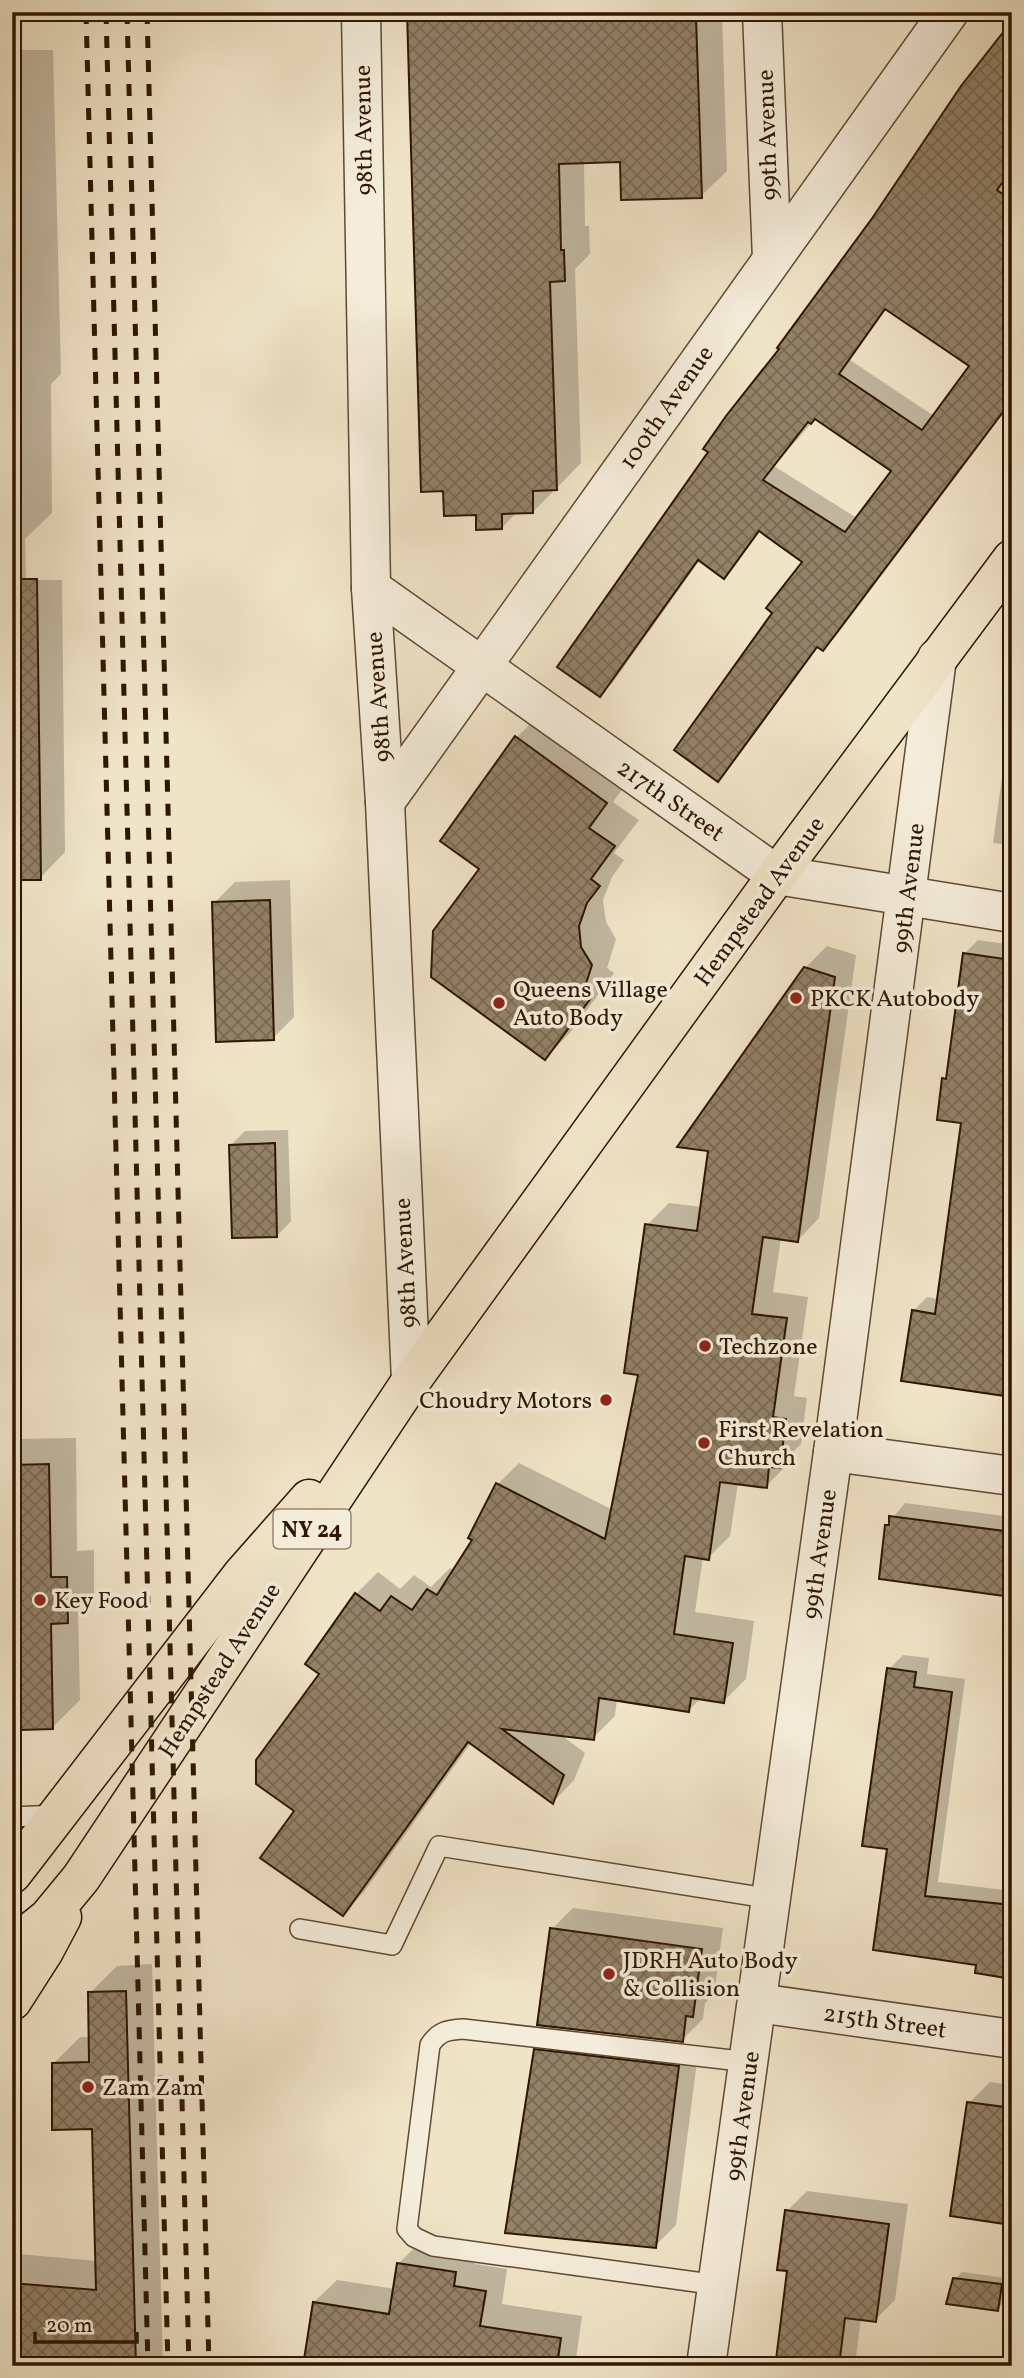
<svg xmlns="http://www.w3.org/2000/svg" width="1024" height="2378" font-family="Vollkorn,serif">
<defs>
<pattern id="building-cross-hatch" width="8" height="8" patternUnits="userSpaceOnUse" patternTransform="scale(1.75)"><rect width="8" height="8" fill="#938168"/><path d="M0 0l8 8M0 8l8-8" fill="none" stroke="#786953"/></pattern>
</defs>
<rect width="100%" height="100%" fill="#f0e4c7"/>
<filter id="stains"><feTurbulence type="fractalNoise" baseFrequency=".00286" numOctaves="4"/><feColorMatrix values="0 0 0 0 .2 0 0 0 0 .09 0 0 0 0 .02 0 0 0 .5 -.17"/></filter>
<radialGradient id="worn" r=".72"><stop offset=".6" stop-color="#630" stop-opacity="0"/><stop offset="1" stop-color="#630" stop-opacity=".3"/></radialGradient>
<g fill="#0003" fill-rule="evenodd">
<path d="M12,12H17V50H53L61,374L51,384L52,513L25,539L26,580H62L65,852L40,878H12Z"/>
<path d="M409,12H722L727,171L701,196L622,160L584,161L585,226H589L590,254L575,269L581,463L533,512H517L502,528L477,514Z"/>
<path d="M1012,18V402L836,636L822,649L819,646L731,766L718,780L775,613L804,561L761,530L724,577L700,560L613,682L600,695L782,349ZM887,308L972,365L934,416L850,360ZM816,418L893,471L857,518L774,466Z"/>
<path d="M541,713L631,777L613,802L639,820L614,853L624,860L612,877L603,900L606,922L616,939L607,968L614,973L570,1033L545,1058L481,869L516,738Z"/>
<path d="M1012,743V845L993,843L1006,748Z"/>
<path d="M290,880L294,1017L273,1038L214,903L235,882Z"/>
<path d="M978,940L1012,945V1396L913,1311L927,1297L939,1299L963,1121L944,1079L948,1074L964,954Z"/>
<path d="M827,946L856,955L819,1218L798,1240L781,1238L773,1292L808,1297L794,1396L807,1398L801,1444L789,1456L788,1464L766,1486L738,1483L730,1536L708,1558L703,1557L695,1612L754,1621L746,1679L724,1701L701,1698L689,1710L617,1699L615,1716L593,1738L560,1734L585,1753L574,1780L553,1802L471,1743L364,1892L342,1914L296,1811L321,1673L356,1594L378,1572L400,1589L414,1575L431,1587L450,1568L455,1571L474,1539L497,1485L519,1463L613,1510L640,1374L647,1225L669,1203L702,1207L805,968Z"/>
<path d="M288,1130L291,1221L277,1236L231,1145L245,1131Z"/>
<path d="M76,1438L77,1551L94,1550V1595L78,1611L80,1700L53,1727L21,1681L12,1682V1439Z"/>
<path d="M905,1503L1012,1517V1595L886,1526Z"/>
<path d="M903,1655L929,1658L927,1674L965,1679L938,1882L1012,1891V1977L978,1963L875,1949L889,1848V1669Z"/>
<path d="M573,1908L723,1928L714,1994L705,2003L703,2019L682,2040L552,1929Z"/>
<path d="M152,1964L163,2366H12V2260L18,2254L97,2261L93,2128L53,2064L80,2037H90V1993L117,1966Z"/>
<path d="M556,2029L699,2046L676,2225L655,2246L507,2232L535,2050Z"/>
<path d="M990,2082L1012,2085V2214L1004,2222L969,2103Z"/>
<path d="M807,2191L908,2204L895,2300L875,2320L861,2318L855,2365L777,2366L789,2269L787,2211Z"/>
<path d="M420,2242L477,2251L475,2264L507,2269L502,2304L582,2316L575,2366H304L314,2302L337,2280L395,2289L398,2264Z"/>
<path d="M962,2272L1007,2278L1004,2302L998,2309L955,2279Z"/>
</g>
<g fill="url(#building-cross-hatch)" stroke="#2e1602" stroke-width="2" fill-rule="evenodd">
<path d="M407,12H596V20L696,17L702,198L621,200L620,162L559,164L561,250H564L565,281L550,282L557,490L533,491V513L502,514V529L476,530V515L444,516L443,491L421,492Z"/>
<path d="M1012,21V169L997,190L1012,201V400L823,651L817,647L718,782L674,750L772,613L766,608L802,562L759,531L724,579L698,560L600,697L557,667L708,452L703,449L726,416L779,349L777,348L873,217L961,86ZM885,309L969,366L922,430L839,374ZM815,419L891,471L845,532L763,480L808,422L811,424Z"/>
<path d="M12,579H37L41,880H12Z"/>
<path d="M515,736L607,803L589,828L615,846L591,879L600,886L587,903L579,926L581,947L592,965L583,993L591,998L545,1060L431,977L433,931L479,869L440,841Z"/>
<path d="M270,900L274,1040L216,1042L212,902Z"/>
<path d="M963,953L1012,960V1397L901,1381L912,1310L935,1314L961,1123L937,1120L942,1078L946,1079Z"/>
<path d="M804,967L835,977L798,1242L763,1237L752,1314L787,1318L773,1417L786,1419L780,1468L769,1467L767,1488L720,1482L709,1560L685,1556L674,1634L733,1643L724,1703L691,1698L689,1712L599,1698L594,1740L502,1729L564,1775L553,1804L468,1742L343,1916L260,1858L294,1811L256,1784V1760L319,1674L305,1664L355,1593L380,1611L391,1596L412,1610L427,1589L437,1595L472,1540L468,1538L496,1483L605,1539L638,1375L624,1373L645,1224L697,1231L708,1151L677,1147Z"/>
<path d="M275,1143L277,1237L232,1238L229,1145Z"/>
<path d="M49,1464L51,1577H67L68,1623L51,1624L53,1729L20,1730L19,1683H12V1465Z"/>
<path d="M889,1516L1012,1532V1597L879,1579L885,1525H889Z"/>
<path d="M887,1668L916,1672L914,1687L952,1692L925,1896L1012,1905V1979L975,1973L976,1965L873,1950L887,1849L862,1846Z"/>
<path d="M550,1928L702,1949L693,2017L686,2016L683,2042L537,2025Z"/>
<path d="M126,1991L136,2366H12V2283L96,2290L92,2129L52,2130V2063L89,2062L88,1992Z"/>
<path d="M534,2049L679,2066L656,2248L505,2233Z"/>
<path d="M967,2102L1012,2108V2175L1005,2224L950,2216Z"/>
<path d="M785,2210L889,2224L876,2322L845,2318L839,2366H805L776,2360L787,2271L777,2270Z"/>
<path d="M397,2263L456,2272L454,2286L486,2291L480,2326L561,2338L557,2366H303L313,2302L389,2314Z"/>
<path d="M953,2278L1002,2284L998,2311L946,2304Z"/>
</g>
<g fill="none" stroke-linecap="round" stroke-linejoin="round">
<defs>
<g id="lane">
<path d="M12,1817L57,1815"/>
<path d="M300,1929L392,1945L439,1846L772,1899"/>
<path d="M718,2285L433,2246L414,2237L407,2229L430,2045C439,2031 448,2030 463,2029L749,2062"/>
</g>
<g id="street">
<path d="M361,12L371,588L385,802L411,1381"/>
<path d="M762,12L772,259"/>
<path d="M371,588L777,875L1012,913"/>
<path d="M385,802L949,12"/>
<path d="M833,1452L1012,1476"/>
<path d="M758,2003L1012,2039"/>
<path d="M706,2366L833,1452L937,658"/>
</g>
<g id="primary">
<path d="M12,1874L242,1575L309,1499"/>
<path d="M12,1947L48,1918L81,1878L411,1381L777,875L1012,559"/>
<path d="M12,2001L44,1951L62,1917"/>
</g>
</defs>
<use href="#lane" stroke="#5e4a33" stroke-width="22"/>
<use href="#street" stroke="#5e4a33" stroke-width="41"/>
<use href="#primary" stroke="#2e1602" stroke-width="41"/>
<use href="#lane" stroke="#f5eddb" stroke-width="19"/>
<use href="#street" stroke="#f5eddb" stroke-width="38"/>
<use href="#primary" stroke="#f0e4c7" stroke-width="38"/>
<g stroke="#2e1602" stroke-width="5" stroke-dasharray="12 12" stroke-linecap="butt">
<path d="M86,12L148,2366"/>
<path d="M106,12L168,2366"/>
<path d="M127,12L189,2366"/>
<path d="M147,12L209,2366"/>
</g>
</g>
<g fill="#8f2418" stroke="#f5eddb" stroke-width="2.5">
<circle cx="796" cy="998" r="7"/>
<circle cx="499" cy="1003" r="7"/>
<circle cx="705" cy="1346" r="7"/>
<circle cx="606" cy="1400" r="7"/>
<circle cx="704" cy="1443" r="7"/>
<circle cx="40" cy="1600" r="7"/>
<circle cx="609" cy="1974" r="7"/>
<circle cx="88" cy="2087" r="7"/>
</g>
<g text-anchor="middle" stroke-width="7" stroke-linejoin="round" paint-order="stroke">
<rect fill="#f5eddb" stroke="#6a5643" stroke-width="2" x="273.5" y="1509.5" width="77" height="39" rx="5"/>
<g font-size="23" font-weight="bold" fill="#2e1602">
<text x="312" y="1537">NY 24</text>
</g>
<g font-size="24" fill="#2e1602" stroke="#f5eddb">
<text transform="translate(363 130) rotate(-91)" y="8">98th Avenue</text>
<text transform="translate(767 135) rotate(-92)" y="8">99th Avenue</text>
<text transform="translate(666 407) rotate(-55)" y="8">100th Avenue</text>
<text transform="translate(378 697) rotate(-94)" y="8">98th Avenue</text>
<text transform="translate(671 800) rotate(35)" y="8">217th Street</text>
<text transform="translate(908 888) rotate(-83)" y="8">99th Avenue</text>
<text transform="translate(759 901) rotate(-54)" y="8">Hempstead Avenue</text>
<text transform="translate(405 1263) rotate(-93)" y="8">98th Avenue</text>
<text transform="translate(819 1554) rotate(-82)" y="8">99th Avenue</text>
<text transform="translate(219 1670) rotate(-57)" y="8">Hempstead Avenue</text>
<text transform="translate(885 2021) rotate(8)" y="8">215th Street</text>
<text transform="translate(742 2116) rotate(-82)" y="8">99th Avenue</text>
</g>
<g font-size="24" fill="#2e1602" stroke="#f5eddb" text-anchor="start">
<text x="513" y="997">Queens Village<tspan x="513" dy="28">Auto Body</tspan></text>
<text x="810" y="1006">PKCK Autobody</text>
<text x="719" y="1354">Techzone</text>
<text x="592" y="1408" text-anchor="end">Choudry Motors</text>
<text x="718" y="1437">First Revelation<tspan x="718" dy="28">Church</tspan></text>
<text x="54" y="1608">Key Food</text>
<text x="623" y="1968">JDRH Auto Body<tspan x="623" dy="28">&amp; Collision</tspan></text>
<text x="102" y="2095">Zam Zam</text>
</g>
</g>
<rect width="1024" height="2378" fill="none" stroke="#f0e4c7" stroke-width="42"/>
<rect x="14" y="14" width="996" height="2350" fill="none" stroke="#2e1602" stroke-width="3.5"/>
<rect x="21" y="21" width="982" height="2336" fill="none" stroke="#2e1602" stroke-width="2"/>
<path d="M35 2332v10h102v-10" fill="none" stroke="#2e1602" stroke-width="3.5"/>
<text x="46" y="2332" font-size="21" fill="#2e1602" stroke="#f5eddb" stroke-width="5" paint-order="stroke">20 m</text>
<rect width="100%" height="100%" filter="url(#stains)"/>
<rect width="100%" height="100%" fill="url(#worn)"/>
</svg>
